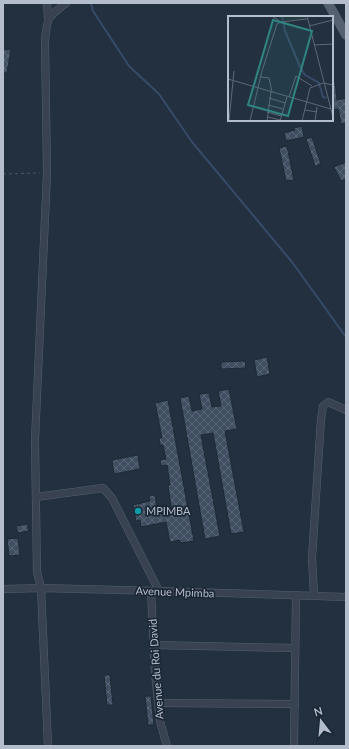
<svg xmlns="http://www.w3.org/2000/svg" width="349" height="749" font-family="Lato,sans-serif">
<defs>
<pattern id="building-cross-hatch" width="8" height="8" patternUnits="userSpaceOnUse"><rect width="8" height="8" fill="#3f4e60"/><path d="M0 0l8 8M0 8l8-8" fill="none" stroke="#586675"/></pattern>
</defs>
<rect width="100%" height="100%" fill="#233040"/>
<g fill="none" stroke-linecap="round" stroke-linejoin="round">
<path stroke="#364b68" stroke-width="2" d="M91,3L93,11L129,66L159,94L192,142L292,262L346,337"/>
</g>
<g fill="url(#building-cross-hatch)" stroke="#1e2937">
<path d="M11,49L7,73H3V50Z"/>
<path d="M335,81L337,100L346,98V123L341,124L338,109L332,110V82Z"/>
<path d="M302,126L304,137L286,141L284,133L295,130L294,128Z"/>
<path d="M312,137L321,164L315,166L306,139Z"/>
<path d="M287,146L294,180L286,181L279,148Z"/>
<path d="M346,162V179L341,181L334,167Z"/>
<path d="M267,357L270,374L257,377L254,360Z"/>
<path d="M245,361L246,368L221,369V362Z"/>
<path d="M229,389L237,429L225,431L244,532L231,534L213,433L201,435L220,536L205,539L180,398L189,396L192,411L202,409L199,394L209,393L212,407L221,406L218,391Z"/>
<path d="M168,400L194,541L181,543L180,540L170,542L166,522L141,527L140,520L136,521L133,505L150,501L149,496L155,495L158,514L172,512L168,486L170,485L167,465L161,466L160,460L166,459L163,445H160L159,438H162L155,403Z"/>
<path d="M138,455L140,469L114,474L112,460Z"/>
<path d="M27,524L29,531L18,533L16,526Z"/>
<path d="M18,538L20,555L9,556L7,539Z"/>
<path d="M104,675H110L113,705H107Z"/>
<path d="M145,696H151L154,725H148Z"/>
</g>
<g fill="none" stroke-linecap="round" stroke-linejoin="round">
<defs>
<g id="minor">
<path d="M47,3L48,19"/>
<path d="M36,497L103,488L112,498L159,591"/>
<path d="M3,589L41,588L159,591L346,597"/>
<path d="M151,591L155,673L160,721L167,746"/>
<path d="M314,595L312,558L321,419L323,406L328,402L346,410"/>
<path d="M154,645L295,648"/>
<path d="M158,703L295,704"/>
<path d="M48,746L41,588L37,572L35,440L47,173L45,41C47,17 47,18 66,3"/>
<path d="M294,746L296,595"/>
</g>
<path id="major" d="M328,3L346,35"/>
</defs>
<use href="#minor" stroke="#55606e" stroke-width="8"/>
<use href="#major" stroke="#414b59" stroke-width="10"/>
<path stroke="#435b5e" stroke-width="1" stroke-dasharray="3 3" stroke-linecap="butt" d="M3,174L40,173"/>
<use href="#minor" stroke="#384250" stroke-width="7"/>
<use href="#major" stroke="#556170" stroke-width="9"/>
</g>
<circle fill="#0f9aa8" stroke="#1c2735" stroke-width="1.5" cx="138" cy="511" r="4"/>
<g text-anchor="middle" stroke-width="3.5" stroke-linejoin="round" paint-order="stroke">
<g font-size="11" fill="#b4bdcb" stroke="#1c2735" text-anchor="start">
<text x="146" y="515">MPIMBA</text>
</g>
<g font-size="11" fill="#b4bdcb" stroke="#1c2735">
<text transform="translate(175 592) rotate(2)" y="4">Avenue Mpimba</text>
<text transform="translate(156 669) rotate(-94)" y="4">Avenue du Roi David</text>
</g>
</g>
<g transform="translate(228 16)">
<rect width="105" height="105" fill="#233040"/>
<path d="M50,0H78V3L53,5Z" fill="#253e41"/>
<path fill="none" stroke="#364b68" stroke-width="2" d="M54,0L57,15L73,53L77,59L91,67L95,81L98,82"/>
<path fill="none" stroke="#5d6878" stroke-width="1" d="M44,0L53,6L79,3M79,0L105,101M81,10L105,4M86,29L105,28M33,61L41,62L44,76M0,63L103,93M61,81L68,60L84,70M41,82L57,87M40,89L55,93M77,94L89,96M39,96L53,100M40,101L52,104M1,105L6,55M22,105L34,55L49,8L53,6M39,105L43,76M52,105L59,81M74,105L82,72L95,67L105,69M87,105L89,91"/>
<path fill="#308481" fill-opacity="0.15" stroke="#308481" stroke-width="2" d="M45,4L84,15L60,100L20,89Z"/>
<rect width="105" height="105" fill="none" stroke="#b4bdcb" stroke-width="2"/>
</g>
<rect width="349" height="749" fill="none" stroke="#b4bdcb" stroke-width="8"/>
<g transform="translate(321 721) rotate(344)" stroke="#1c2735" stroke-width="3" paint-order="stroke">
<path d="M0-3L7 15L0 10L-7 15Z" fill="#b4bdcb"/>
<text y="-6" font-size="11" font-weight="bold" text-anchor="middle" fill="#b4bdcb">N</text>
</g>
</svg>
